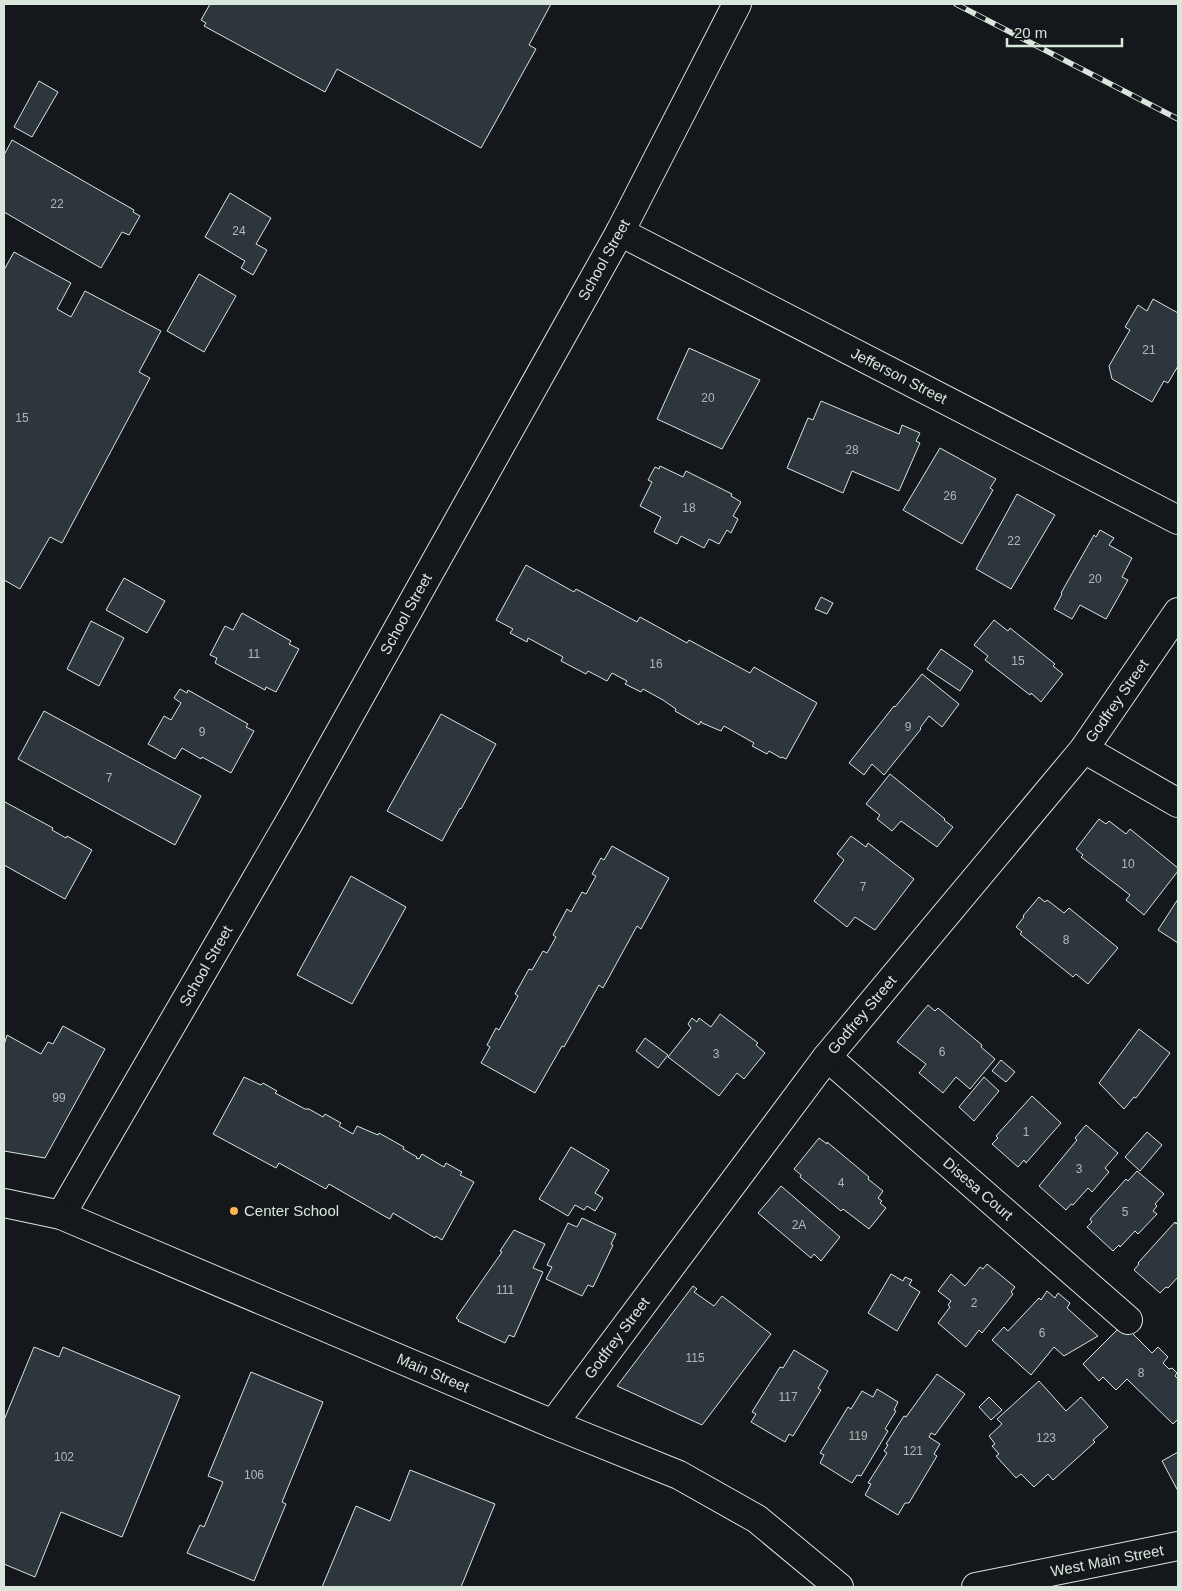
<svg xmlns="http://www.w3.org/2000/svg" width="1182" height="1591" font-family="Arial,sans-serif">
<rect width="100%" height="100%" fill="#14181c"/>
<g fill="#2c363c" stroke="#d8e6dc">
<path d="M210,4H551L529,45L536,49L481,148L337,69L325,92L204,26L206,23L201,20Z"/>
<path d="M39,81L58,92L32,137L14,127Z"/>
<path d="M12,140L134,210L133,212L140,216L129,235L122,232L101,268L4,212V155Z"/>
<path d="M230,193L271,218L256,244L267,250L253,275L241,268L245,261L205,237Z"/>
<path d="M14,252L71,283L57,309L71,317L85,291L161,331L139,372L150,378L62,543L50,537L20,589L4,580V270Z"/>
<path d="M199,274L236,296L204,352L167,331Z"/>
<path d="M1153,299L1178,313V366L1168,383L1164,381L1152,402L1112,379L1109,366L1130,330L1125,327L1138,305L1147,311Z"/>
<path d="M689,348L760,380L722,449L657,419Z"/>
<path d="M821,401L899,434L902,425L920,433L916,441L920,443L899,491L852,471L843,493L787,468L808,418L813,420Z"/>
<path d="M940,448L996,479L990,488L993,490L962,544L903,510Z"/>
<path d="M660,466L683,477L686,471L732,494L731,496L741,502L733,516L738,519L731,533L727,530L719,544L709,539L704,548L681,536L677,544L654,532L661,517L640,506L652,482L648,480L655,467L659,469Z"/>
<path d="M1017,494L1055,515L1011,589L976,569Z"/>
<path d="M1100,530L1114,538L1109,545L1132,558L1122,577L1128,580L1106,619L1080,605L1072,619L1054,609L1062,594L1061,593L1094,535L1096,537Z"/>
<path d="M526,565L574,592L576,589L637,622L640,617L687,643L689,640L750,673L754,667L817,703L786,759L782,757L781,758L769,751L767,754L752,746L754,743L724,726L721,731L702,723L701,721L699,725L675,711L676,709L663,700L643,689L641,692L625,684L627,681L612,673L607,681L588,671L586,674L561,661L563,657L528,638L527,642L510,633L513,629L496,620Z"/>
<path d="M124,578L165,601L147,633L106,610Z"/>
<path d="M821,597L833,603L827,614L815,609Z"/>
<path d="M242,613L291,641L289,644L299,649L276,692L266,687L265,690L215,663L217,658L210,655L225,626L233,630Z"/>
<path d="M994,620L1008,631L1010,628L1055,664L1053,666L1063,674L1041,702L1031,693L1030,695L985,660L988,656L974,645Z"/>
<path d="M91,621L124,638L99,686L67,669Z"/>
<path d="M941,649L973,671L960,691L927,669Z"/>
<path d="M922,674L959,704L942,727L929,716L920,728L921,729L884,775L872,764L864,775L849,763L894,706L895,707Z"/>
<path d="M180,689L187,693L188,690L248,724L246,727L254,731L231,773L202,757L201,759L182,748L175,759L148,744L164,716L171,720L181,703L174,698Z"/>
<path d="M44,711L201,796L175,845L18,759Z"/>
<path d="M441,714L496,744L461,809L460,808L442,841L387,811Z"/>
<path d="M890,774L945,819L944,820L953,827L937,847L901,821L892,831L877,819L880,815L866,804Z"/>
<path d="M5,802L53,828L52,830L66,838L67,836L92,850L65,899L4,865V804Z"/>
<path d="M1099,819L1106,824L1109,821L1126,834L1130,829L1178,868V871L1144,915L1126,900L1130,895L1081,857L1083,855L1076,849Z"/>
<path d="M851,836L866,847L868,843L914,879L875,930L855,917L847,927L814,901L844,860L837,854Z"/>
<path d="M612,846L669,878L641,929L637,926L603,988L599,985L564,1047L562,1046L535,1093L481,1063L490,1047L487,1045L496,1028L499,1030L518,996L515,994L529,969L532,970L543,951L547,953L556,937L553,935L567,909L571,912L582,892L586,894L596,876L592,874L601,858L604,860Z"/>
<path d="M351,876L406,907L352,1004L297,975Z"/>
<path d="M1039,897L1045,902L1047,900L1064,913L1069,908L1118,948L1088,984L1076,974L1073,977L1020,934L1022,932L1016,927L1024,917L1023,916Z"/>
<path d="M1178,899V943L1158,930Z"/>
<path d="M928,1005L935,1011L938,1008L982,1045L981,1047L995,1059L970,1089L956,1077L943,1093L919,1073L926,1064L897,1042Z"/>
<path d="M720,1014L758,1043L756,1045L765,1053L744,1079L737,1073L719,1096L668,1057L691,1028L688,1024L692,1018L697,1022L699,1018L711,1027Z"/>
<path d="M63,1026L105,1049L45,1158L4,1151V1045L7,1035L41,1054L48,1042L53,1044Z"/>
<path d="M1139,1029L1170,1053L1136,1098L1134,1097L1124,1109L1099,1083Z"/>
<path d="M645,1038L668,1055L658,1068L636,1051Z"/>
<path d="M1001,1060L1015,1072L1006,1082L992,1071Z"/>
<path d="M244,1077L261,1085L263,1083L277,1091L275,1093L305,1109H309L323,1117L325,1114L341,1123L339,1126L353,1134L357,1126L378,1135L379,1133L404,1147L403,1149L417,1157L416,1158L419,1159L422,1154L444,1167L446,1163L462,1172L460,1175L474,1182L442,1240L436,1236L435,1238L393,1213L390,1219L386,1217L329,1184L326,1189L279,1163L276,1168L213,1134Z"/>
<path d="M984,1077L999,1091L974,1121L959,1107Z"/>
<path d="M1032,1096L1061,1123L1026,1163L1024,1160L1018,1167L992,1144L998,1138L996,1136Z"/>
<path d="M1086,1125L1118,1153L1105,1168L1109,1172L1092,1192L1088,1188L1073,1205L1071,1204L1066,1210L1039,1186L1077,1140L1075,1138Z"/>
<path d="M1147,1132L1162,1145L1140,1171L1125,1157Z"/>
<path d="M819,1138L827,1144V1142L869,1177L868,1179L883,1191L878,1198L882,1201L880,1203L886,1208L869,1229L843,1209L841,1211L800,1177L801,1175L794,1169Z"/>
<path d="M571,1147L609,1170L595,1193L603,1198L595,1211L587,1206L584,1210L575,1205L568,1216L539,1199Z"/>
<path d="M1137,1171L1164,1194L1155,1204L1157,1206L1153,1211L1157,1214L1138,1234L1135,1231L1120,1247L1119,1245L1113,1251L1087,1227L1092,1222L1090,1219L1126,1179L1128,1181Z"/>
<path d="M781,1186L840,1237L821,1261L814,1254L811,1258L758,1213Z"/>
<path d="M582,1218L616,1234L611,1244L613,1245L593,1287L588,1285L582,1296L546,1279L552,1267L547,1265L568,1223L577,1227Z"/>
<path d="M1178,1221V1277L1168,1288L1166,1287L1160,1293L1134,1270L1139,1264L1138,1263L1175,1222L1176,1224Z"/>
<path d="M514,1230L545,1244L533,1268L543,1272L514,1337L509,1335L505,1343L458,1321L459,1320L456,1318L502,1252L500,1251Z"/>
<path d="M987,1264L1015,1287L1011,1292L1013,1294L982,1333L979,1330L966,1347L938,1323L950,1307L948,1305L951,1301L938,1291L951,1274L965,1286L980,1267L983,1269Z"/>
<path d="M891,1274L903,1281L905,1277L912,1280L909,1285L920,1292L897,1331L868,1313Z"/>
<path d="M693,1286L697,1289L694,1292L714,1306L722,1296L771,1334L702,1425L617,1386Z"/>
<path d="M1047,1291L1055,1298L1058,1293L1070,1303L1067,1308L1098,1336L1064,1356L1054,1347L1031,1375L992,1340L1004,1327L1008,1331L1024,1314L1039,1298L1041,1300Z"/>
<path d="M1123,1324L1152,1353L1158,1347L1168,1357L1163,1363L1169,1369L1172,1368L1177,1373L1175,1376L1178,1379V1419L1173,1424L1127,1379L1116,1390L1103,1377L1099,1381L1083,1364Z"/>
<path d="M34,1347L59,1357L63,1347L180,1396L122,1537L61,1512L35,1577L4,1564V1420Z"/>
<path d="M794,1350L828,1371L818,1388L821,1390L793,1436L789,1434L785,1442L751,1422L756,1414L752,1412L780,1367L783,1368Z"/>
<path d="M251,1372L323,1402L282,1502L286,1504L254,1581L187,1553L200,1525L204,1527L223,1482L208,1476Z"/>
<path d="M937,1374L965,1394L935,1435L931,1433L929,1437L940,1444L934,1454L937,1456L909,1503H905L898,1515L865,1495L871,1484L868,1483L887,1453L884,1451L888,1445L886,1444L904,1416L906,1417Z"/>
<path d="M1039,1381L1066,1411L1081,1397L1108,1427L1093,1440L1095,1442L1053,1480L1048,1474L1034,1487L1021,1474L1016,1478L996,1456L999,1454L992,1446L995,1444L989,1436L1002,1424L997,1419Z"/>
<path d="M877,1389L898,1402L894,1410L896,1411L885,1429L888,1431L861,1476L857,1475L852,1483L820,1463L824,1455L820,1453L848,1407L851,1409L862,1391L873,1397Z"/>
<path d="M989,1397L1002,1410L991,1420L979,1407Z"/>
<path d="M1178,1452V1491L1162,1461Z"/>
<path d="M410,1470L495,1504L461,1587H322L356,1506L390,1521Z"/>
</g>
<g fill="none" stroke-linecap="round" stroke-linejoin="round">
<defs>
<g id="street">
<path d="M620,232L1178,520"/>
<path d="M1084,749L1178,803"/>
<path d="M827,1057L1128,1320"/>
<path d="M61,1215L297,809L620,232L737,4"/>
<path d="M553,1424L827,1057L1084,749L1178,612"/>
<path d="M976,1587L1178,1546"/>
</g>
<path id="primary" d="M4,1203L61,1215L553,1424L679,1475L757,1519L839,1587"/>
</defs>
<use href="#street" stroke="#d8e6dc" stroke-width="30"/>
<use href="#primary" stroke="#d8e6dc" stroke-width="30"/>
<use href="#street" stroke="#14181c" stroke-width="28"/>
<use href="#primary" stroke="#14181c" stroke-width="28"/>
<defs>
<path id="rail" d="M956,4L1178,119"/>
</defs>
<use href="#rail" stroke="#d8e6dc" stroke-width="5.5"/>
<use href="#rail" stroke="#14181c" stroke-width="4" stroke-dasharray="11" stroke-linecap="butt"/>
</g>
<circle fill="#ffb74d" stroke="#14181c" stroke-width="2" cx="234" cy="1211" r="5"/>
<g text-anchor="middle" stroke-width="4" stroke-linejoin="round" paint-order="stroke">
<g font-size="12" fill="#adbab4">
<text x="57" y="208">22</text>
<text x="239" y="235">24</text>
<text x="1149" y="354">21</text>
<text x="708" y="402">20</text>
<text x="22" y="422">15</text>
<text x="852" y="454">28</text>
<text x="950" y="500">26</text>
<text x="689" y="512">18</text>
<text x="1014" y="545">22</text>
<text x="1095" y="583">20</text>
<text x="254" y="658">11</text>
<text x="1018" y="665">15</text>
<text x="656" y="668">16</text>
<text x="908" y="731">9</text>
<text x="202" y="736">9</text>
<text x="109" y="782">7</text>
<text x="1128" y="868">10</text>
<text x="863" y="891">7</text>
<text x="1066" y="944">8</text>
<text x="942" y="1056">6</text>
<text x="716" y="1058">3</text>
<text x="59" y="1102">99</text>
<text x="1026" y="1136">1</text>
<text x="1079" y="1173">3</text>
<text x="841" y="1187">4</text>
<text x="1125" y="1216">5</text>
<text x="799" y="1229">2A</text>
<text x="505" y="1294">111</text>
<text x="974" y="1307">2</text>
<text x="1042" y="1337">6</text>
<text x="695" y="1362">115</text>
<text x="1141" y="1377">8</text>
<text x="788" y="1401">117</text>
<text x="858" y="1440">119</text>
<text x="1046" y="1442">123</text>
<text x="913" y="1455">121</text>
<text x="64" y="1461">102</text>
<text x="254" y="1479">106</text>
</g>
<g font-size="15" fill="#d8e6dc" stroke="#14181c">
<text transform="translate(604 260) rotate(-61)" y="5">School Street</text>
<text transform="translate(899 376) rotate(27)" y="5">Jefferson Street</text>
<text transform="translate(406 614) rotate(-61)" y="5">School Street</text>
<text transform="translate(1117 701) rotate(-55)" y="5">Godfrey Street</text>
<text transform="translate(206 966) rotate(-60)" y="5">School Street</text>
<text transform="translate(862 1015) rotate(-50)" y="5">Godfrey Street</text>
<text transform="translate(978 1189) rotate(41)" y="5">Disesa Court</text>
<text transform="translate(617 1338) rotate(-53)" y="5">Godfrey Street</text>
<text transform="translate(433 1373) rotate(23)" y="5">Main Street</text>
<text transform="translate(1107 1561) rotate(-11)" y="5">West Main Street</text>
</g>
<g font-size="15" fill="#d8e6dc" stroke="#14181c" text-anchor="start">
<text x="244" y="1216">Center School</text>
</g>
</g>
<rect width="1182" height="1591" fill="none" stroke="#d8e6dc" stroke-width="10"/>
<path d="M1007 38v8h115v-8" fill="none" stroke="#d8e6dc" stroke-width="2.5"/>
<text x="1014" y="38" font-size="15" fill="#d8e6dc" stroke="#14181c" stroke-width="4" paint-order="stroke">20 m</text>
</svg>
